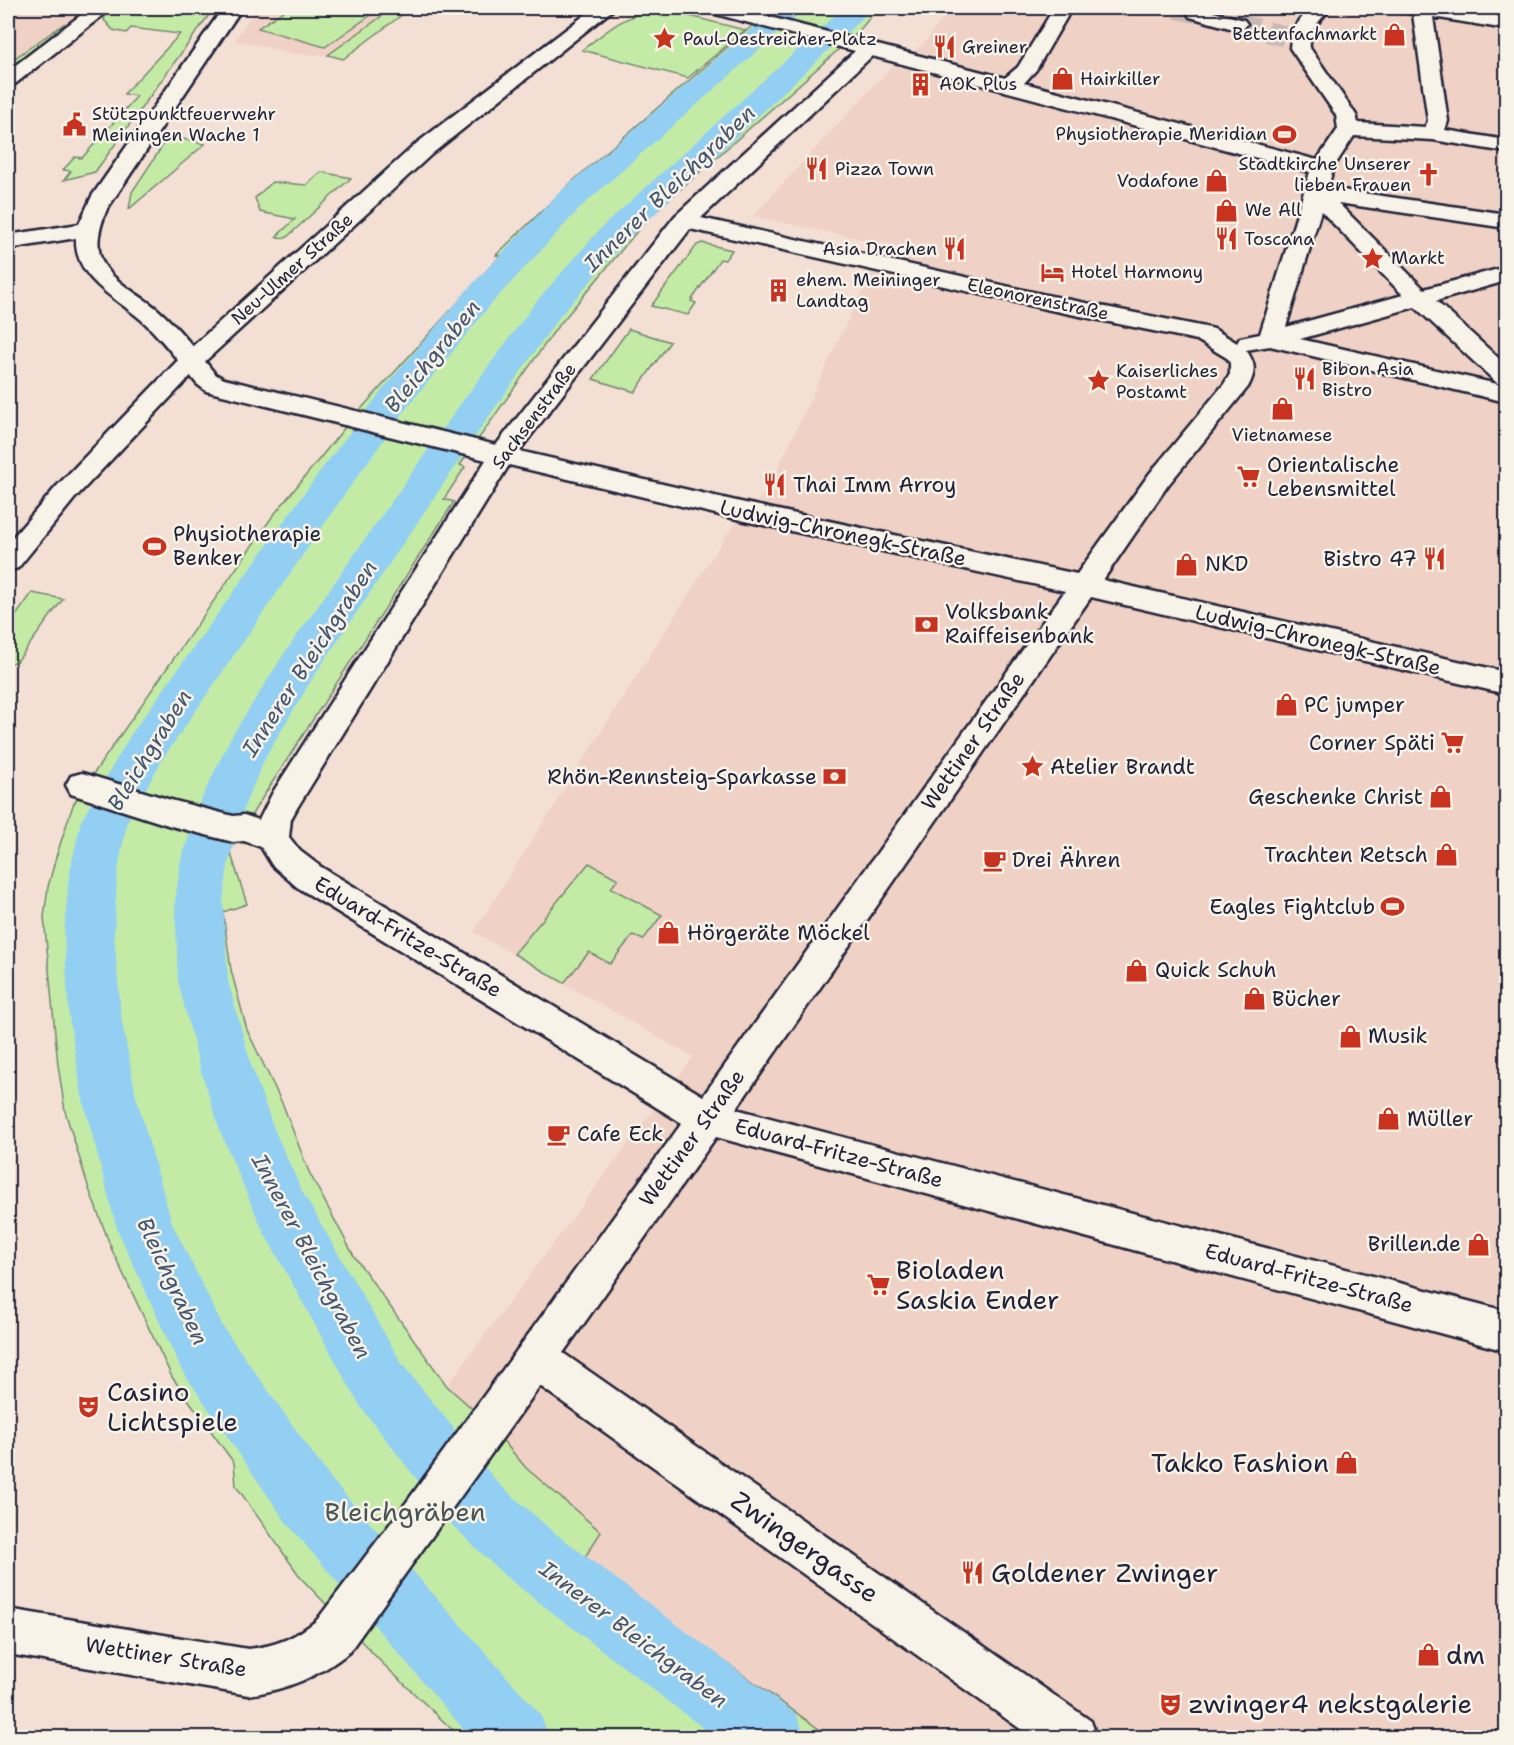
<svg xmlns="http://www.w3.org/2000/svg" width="1514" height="1745" font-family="'Shantell Sans',sans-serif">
<rect width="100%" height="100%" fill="#f3dfd3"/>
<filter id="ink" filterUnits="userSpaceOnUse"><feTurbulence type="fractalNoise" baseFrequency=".0167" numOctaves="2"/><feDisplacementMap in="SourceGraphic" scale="12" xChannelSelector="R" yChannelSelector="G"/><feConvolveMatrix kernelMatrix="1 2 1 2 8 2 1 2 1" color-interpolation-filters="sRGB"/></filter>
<g filter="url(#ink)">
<g fill="#f0d1c5">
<path d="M8,8H88L8,63Z"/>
<path d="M256,8H393L328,55L295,54L235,40Z"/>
<path d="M953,8H1293L1303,10L1305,8H1506V1737H830L583,1560L447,1386L693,1057L474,932L727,534L767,491L872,270L917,251L753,216L893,65L921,46Z"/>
</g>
<g fill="#c4eba6" stroke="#738670" stroke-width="1.5">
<path d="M115,8H214L95,172L64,180L71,171L63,170L75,157L82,158L137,96L124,94L180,34L131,28L126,33L113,30L104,20L106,14Z"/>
<path d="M288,8H381L325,47L258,28Z"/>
<path d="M393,8H411L343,59L328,55Z"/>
<path d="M767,8H878L858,32L837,51L649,217L555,330L460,465L465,467L444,499L454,502L257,806L230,851L247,904L223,912L231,970L247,1030L283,1105L309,1172L354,1256L447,1386L489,1424L526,1468L601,1532L583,1560L830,1737H460L383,1664L301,1578L236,1486L234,1463L172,1377L112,1250L89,1189L65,1111L58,1065L44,917L48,887L56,857L73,805L85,786L272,517L351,420L500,256L496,255L574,180L760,19L770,11Z"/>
<path d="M658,11L678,13L745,30L688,78L582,50C606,32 626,12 658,11Z"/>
<path d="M65,23L42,48L8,72V63Z"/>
<path d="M169,136L205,144L129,209L132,192Z"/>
<path d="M321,172L351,178L286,238L276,237L295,219L260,212L255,198L272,182L306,185Z"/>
<path d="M702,243L732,250L725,260L720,259L691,301L696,303L688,315L651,306L697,245Z"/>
<path d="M629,329L670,342L635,392L593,379Z"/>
<path d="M32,593L63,599L16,663L8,662V627Z"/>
<path d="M589,863L618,879L611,888L662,915L643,940L633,935L610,964L589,952L564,983L514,954Z"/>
</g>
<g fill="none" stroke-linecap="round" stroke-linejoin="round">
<g fill="#93cff3" fill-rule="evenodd">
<path d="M776,8H806L582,206L492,303L409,405L349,488L162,760L127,822L117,876L114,934L121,1016L136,1096L172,1223L223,1327L330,1478L540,1714L550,1738H471L286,1522L181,1369L117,1229L82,1096L69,1016L64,934L69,876L81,821L130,736L321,470L383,389L468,289L560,192Z"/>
<path d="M843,8H873L625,242L560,316L485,422L314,676L267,754L246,802L229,860L223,901L228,981L252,1068L274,1129L302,1191L402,1364L497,1482L551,1530L796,1714L806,1738H716L505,1576L453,1526L360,1406L262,1229L220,1131L200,1068L178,981L175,901L181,860L200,802L231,737L284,654L459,406L536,302L601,228Z"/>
</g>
<g stroke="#c9b9b5" stroke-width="21" stroke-dasharray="21 10" stroke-linecap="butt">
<path d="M1176,8L1197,13"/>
<path d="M1237,24L1284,36"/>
</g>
<defs>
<g id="minor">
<path d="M90,8H112L15,84L8,86V71Z"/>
<path d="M223,8H242L107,209C100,226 94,245 103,263C114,283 139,294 156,308C178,327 197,351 215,374L224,379L496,445L675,216L855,51L708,12L706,8H735L1005,78L1018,67L1054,8H1072L1036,70L1024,83L1317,160L1338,129L1336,115L1290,48L1292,31L1309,8H1330C1320,22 1308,29 1310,48L1356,115L1358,123L1425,127L1428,121L1413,14L1401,12L1399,8H1442L1506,17V29L1433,17L1448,121L1445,130L1506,140V152L1433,140L1354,136L1333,168L1328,188L1506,214V228L1338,203L1424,289L1506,267V281L1436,301L1506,365V386L1497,383L1415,307L1300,339L1506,386V402L1270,346L1246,350C1256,364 1256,372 1248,387L1168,485L1103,580L1506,672V694L1091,597L736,1109L1506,1311V1351L716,1137L563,1353L1091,1721L1097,1738H1033L540,1386L349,1652C320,1676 286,1690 248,1695L8,1654V1609L248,1649C276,1646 295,1638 317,1620L406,1503L682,1123L297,887L272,865L261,847L244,841L233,842L171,826L71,794L66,785L71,776L82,773L171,800L233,816L244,815L259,820L273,792L486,460L206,391L197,384C181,364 165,343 146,324C120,299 74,281 76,238L8,249V235L79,224L92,196ZM872,56L1310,172L1260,334L1240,338L1237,343L1214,329L1205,327L1046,295L701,218ZM1321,211L1403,295L1286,327ZM690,229L1046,309L1197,340L1227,358L1230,363V374L1224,384L1150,473L1077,574L745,503L519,451ZM509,465L745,521L1065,591L703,1096L321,867L300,851L289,837L291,819L297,808Z"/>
<path d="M1198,8L1244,20L1247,24L1244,28L1237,30L1190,17L1187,13L1190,9Z"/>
</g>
<path id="major" d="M594,8H615L433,153L201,365L75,498L18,568L8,571V543L57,486L183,355L417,143Z"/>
</defs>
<use href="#minor" stroke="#22223b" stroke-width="5"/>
<use href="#major" stroke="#22223b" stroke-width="5"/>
<use href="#minor" fill="#f7f3e8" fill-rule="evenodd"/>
<use href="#major" fill="#f7f3e8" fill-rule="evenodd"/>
</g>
</g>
<defs>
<symbol id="shop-bare" viewBox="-9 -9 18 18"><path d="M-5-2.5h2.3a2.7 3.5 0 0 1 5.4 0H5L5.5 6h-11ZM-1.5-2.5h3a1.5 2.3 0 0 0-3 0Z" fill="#c8321e" stroke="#f7f3e8" stroke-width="2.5" paint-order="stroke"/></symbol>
<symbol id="sight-bare" viewBox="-9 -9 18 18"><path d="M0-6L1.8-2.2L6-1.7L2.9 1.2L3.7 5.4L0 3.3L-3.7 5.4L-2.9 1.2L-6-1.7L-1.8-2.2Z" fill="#c8321e" stroke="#f7f3e8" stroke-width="2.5" paint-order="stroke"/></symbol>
<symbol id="restaurant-bare" viewBox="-9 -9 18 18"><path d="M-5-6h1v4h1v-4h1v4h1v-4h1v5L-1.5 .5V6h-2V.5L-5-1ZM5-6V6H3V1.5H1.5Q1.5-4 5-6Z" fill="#c8321e" stroke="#f7f3e8" stroke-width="2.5" paint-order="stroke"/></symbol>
<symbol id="building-bare" viewBox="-9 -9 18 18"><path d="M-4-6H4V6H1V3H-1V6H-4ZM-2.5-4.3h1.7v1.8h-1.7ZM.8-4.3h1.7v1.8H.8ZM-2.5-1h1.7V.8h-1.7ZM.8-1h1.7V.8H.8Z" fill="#c8321e" stroke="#f7f3e8" stroke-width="2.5" paint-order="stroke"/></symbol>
<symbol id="civic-bare" viewBox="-9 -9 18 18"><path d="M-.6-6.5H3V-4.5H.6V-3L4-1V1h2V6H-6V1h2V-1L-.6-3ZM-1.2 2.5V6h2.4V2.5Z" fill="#c8321e" stroke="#f7f3e8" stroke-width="2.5" paint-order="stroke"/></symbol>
<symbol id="stadium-bare" viewBox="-9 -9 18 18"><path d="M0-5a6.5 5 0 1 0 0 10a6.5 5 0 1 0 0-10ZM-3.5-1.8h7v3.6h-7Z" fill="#c8321e" stroke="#f7f3e8" stroke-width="2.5" paint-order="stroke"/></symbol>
<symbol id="church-bare" viewBox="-9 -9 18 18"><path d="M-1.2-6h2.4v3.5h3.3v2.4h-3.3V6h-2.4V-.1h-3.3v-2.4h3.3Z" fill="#c8321e" stroke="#f7f3e8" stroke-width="2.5" paint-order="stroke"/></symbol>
<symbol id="hotel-bare" viewBox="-9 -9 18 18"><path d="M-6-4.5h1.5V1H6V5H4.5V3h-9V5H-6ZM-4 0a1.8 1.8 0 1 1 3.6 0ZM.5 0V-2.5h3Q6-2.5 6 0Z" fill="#c8321e" stroke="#f7f3e8" stroke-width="2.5" paint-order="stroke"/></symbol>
<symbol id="supermarket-bare" viewBox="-9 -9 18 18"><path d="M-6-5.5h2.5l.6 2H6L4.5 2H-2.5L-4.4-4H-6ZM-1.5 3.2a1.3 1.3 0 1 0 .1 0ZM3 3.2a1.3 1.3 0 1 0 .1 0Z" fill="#c8321e" stroke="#f7f3e8" stroke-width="2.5" paint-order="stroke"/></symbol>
<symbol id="bank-bare" viewBox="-9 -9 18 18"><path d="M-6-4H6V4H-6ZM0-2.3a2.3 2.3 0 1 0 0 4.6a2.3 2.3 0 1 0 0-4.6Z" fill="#c8321e" stroke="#f7f3e8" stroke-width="2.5" paint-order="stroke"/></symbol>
<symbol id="cafe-bare" viewBox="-9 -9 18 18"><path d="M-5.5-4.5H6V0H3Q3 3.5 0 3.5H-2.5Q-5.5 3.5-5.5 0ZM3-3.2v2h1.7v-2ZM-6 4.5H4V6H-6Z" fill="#c8321e" stroke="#f7f3e8" stroke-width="2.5" paint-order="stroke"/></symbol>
<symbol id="theatre-bare" viewBox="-9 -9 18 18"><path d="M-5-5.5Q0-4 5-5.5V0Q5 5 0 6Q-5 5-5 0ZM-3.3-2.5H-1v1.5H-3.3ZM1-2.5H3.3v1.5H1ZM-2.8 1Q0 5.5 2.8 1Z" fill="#c8321e" stroke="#f7f3e8" stroke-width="2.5" paint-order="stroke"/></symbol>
</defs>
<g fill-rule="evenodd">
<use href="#shop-bare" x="1378" y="18" width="33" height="33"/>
<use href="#sight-bare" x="648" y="22" width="33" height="33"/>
<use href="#restaurant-bare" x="928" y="30" width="33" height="33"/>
<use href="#shop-bare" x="1046" y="62" width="33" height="33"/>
<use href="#building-bare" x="904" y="68" width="33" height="33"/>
<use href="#civic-bare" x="58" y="108" width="33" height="33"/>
<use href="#stadium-bare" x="1268" y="118" width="33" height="33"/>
<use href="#restaurant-bare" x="800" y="152" width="33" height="33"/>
<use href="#church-bare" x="1412" y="158" width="33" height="33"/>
<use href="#shop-bare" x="1200" y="164" width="33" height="33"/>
<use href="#shop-bare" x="1210" y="194" width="33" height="33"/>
<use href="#restaurant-bare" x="1210" y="222" width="33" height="33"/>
<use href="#restaurant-bare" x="938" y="232" width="33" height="33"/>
<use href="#sight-bare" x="1356" y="242" width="33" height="33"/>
<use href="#hotel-bare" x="1036" y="256" width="33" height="33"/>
<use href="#building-bare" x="762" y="274" width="33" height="33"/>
<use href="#restaurant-bare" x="1288" y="362" width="33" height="33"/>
<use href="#sight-bare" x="1082" y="364" width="33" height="33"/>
<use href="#shop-bare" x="1266" y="392" width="33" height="33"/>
<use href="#supermarket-bare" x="1232" y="460" width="33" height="33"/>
<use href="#restaurant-bare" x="758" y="468" width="33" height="33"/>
<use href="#stadium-bare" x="138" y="530" width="33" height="33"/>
<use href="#restaurant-bare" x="1418" y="542" width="33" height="33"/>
<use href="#shop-bare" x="1170" y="548" width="33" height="33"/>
<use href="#bank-bare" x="910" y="608" width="33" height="33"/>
<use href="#shop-bare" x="1270" y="688" width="33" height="33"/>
<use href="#supermarket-bare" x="1436" y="726" width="33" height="33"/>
<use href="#sight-bare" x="1016" y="750" width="33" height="33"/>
<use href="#bank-bare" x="818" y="760" width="33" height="33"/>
<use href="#shop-bare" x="1424" y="780" width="33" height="33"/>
<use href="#shop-bare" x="1430" y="838" width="33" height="33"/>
<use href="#cafe-bare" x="978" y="844" width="33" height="33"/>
<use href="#stadium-bare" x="1376" y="890" width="33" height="33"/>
<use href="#shop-bare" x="652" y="916" width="33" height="33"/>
<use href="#shop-bare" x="1120" y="954" width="33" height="33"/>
<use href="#shop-bare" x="1238" y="982" width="33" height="33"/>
<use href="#shop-bare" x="1334" y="1020" width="33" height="33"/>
<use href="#shop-bare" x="1372" y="1102" width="33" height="33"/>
<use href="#cafe-bare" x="542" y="1118" width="33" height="33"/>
<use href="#shop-bare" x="1462" y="1228" width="33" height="33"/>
<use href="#supermarket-bare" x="862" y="1268" width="33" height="33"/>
<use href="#theatre-bare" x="72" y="1390" width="33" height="33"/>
<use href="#shop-bare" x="1330" y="1446" width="33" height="33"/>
<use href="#restaurant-bare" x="956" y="1556" width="33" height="33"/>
<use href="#shop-bare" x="1412" y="1638" width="33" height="33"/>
<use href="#theatre-bare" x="1154" y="1688" width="33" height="33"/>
</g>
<g text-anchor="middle" stroke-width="5" stroke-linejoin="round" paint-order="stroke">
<g font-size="18" fill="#22223b" stroke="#f7f3e8" text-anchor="start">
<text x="1377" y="40" text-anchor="end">Bettenfachmarkt</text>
<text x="683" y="45">Paul-Oestreicher-Platz</text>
<text x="962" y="53">Greiner</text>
<text x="1080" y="85">Hairkiller</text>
<text x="939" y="90">AOK Plus</text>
<text x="92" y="120">Stützpunktfeuerwehr<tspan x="92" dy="21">Meiningen Wache 1</tspan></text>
<text x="1267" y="140" text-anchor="end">Physiotherapie Meridian</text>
<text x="1411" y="170" text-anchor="end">Stadtkirche Unserer<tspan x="1411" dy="21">lieben Frauen</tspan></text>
<text x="835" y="175">Pizza Town</text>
<text x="1199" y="187" text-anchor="end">Vodafone</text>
<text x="1245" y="216">We All</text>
<text x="1244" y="245">Toscana</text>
<text x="937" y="255" text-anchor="end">Asia Drachen</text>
<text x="1391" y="264">Markt</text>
<text x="1071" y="278">Hotel Harmony</text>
<text x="796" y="286">ehem. Meininger<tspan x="796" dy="21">Landtag</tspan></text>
<text x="1322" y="375">Bibon Asia<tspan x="1322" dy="21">Bistro</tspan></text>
<text x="1116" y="377">Kaiserliches<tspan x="1116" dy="21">Postamt</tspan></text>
<text x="1282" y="441" text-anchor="middle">Vietnamese</text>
</g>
<g font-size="18" fill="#22223b" stroke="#f7f3e8">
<text transform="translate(292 269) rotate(-42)" y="6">Neu-Ulmer Straße</text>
<text transform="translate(1038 299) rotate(12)" y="6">Eleonorenstraße</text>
<text transform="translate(534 416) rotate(-53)" y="6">Sachsenstraße</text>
</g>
<g font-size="21" fill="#22223b" stroke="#f7f3e8" text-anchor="start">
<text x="1267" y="472">Orientalische<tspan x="1267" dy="24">Lebensmittel</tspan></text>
<text x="793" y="492">Thai Imm Arroy</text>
<text x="173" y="541">Physiotherapie<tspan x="173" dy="24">Benker</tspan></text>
<text x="1417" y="566" text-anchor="end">Bistro 47</text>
<text x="1205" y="571">NKD</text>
<text x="945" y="619">Volksbank<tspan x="945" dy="24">Raiffeisenbank</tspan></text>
<text x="1304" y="712">PC jumper</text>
<text x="1435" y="750" text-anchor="end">Corner Späti</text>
<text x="1050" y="774">Atelier Brandt</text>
<text x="817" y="784" text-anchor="end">Rhön-Rennsteig-Sparkasse</text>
<text x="1423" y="804" text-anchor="end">Geschenke Christ</text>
<text x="1428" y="862" text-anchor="end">Trachten Retsch</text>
<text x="1012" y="867">Drei Ähren</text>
<text x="1375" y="914" text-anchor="end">Eagles Fightclub</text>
<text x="687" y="940">Hörgeräte Möckel</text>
<text x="1155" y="977">Quick Schuh</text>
<text x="1272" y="1006">Bücher</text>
<text x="1368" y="1043">Musik</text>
<text x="1407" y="1126">Müller</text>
<text x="577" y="1141">Cafe Eck</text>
<text x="1461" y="1251" text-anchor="end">Brillen.de</text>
</g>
<g font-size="21" fill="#22223b" stroke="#f7f3e8">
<text transform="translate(843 533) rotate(12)" y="7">Ludwig-Chronegk-Straße</text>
<text transform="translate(1318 640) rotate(13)" y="7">Ludwig-Chronegk-Straße</text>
<text transform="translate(973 741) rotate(-55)" y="7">Wettiner Straße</text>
<text transform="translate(408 937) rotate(31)" y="7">Eduard-Fritze-Straße</text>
<text transform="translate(692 1138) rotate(-54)" y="7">Wettiner Straße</text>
<text transform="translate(839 1153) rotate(15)" y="7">Eduard-Fritze-Straße</text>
<text transform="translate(1309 1278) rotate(15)" y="7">Eduard-Fritze-Straße</text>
<text transform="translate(166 1657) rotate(9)" y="7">Wettiner Straße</text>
</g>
<g font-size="22" font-style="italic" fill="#445672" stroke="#f7f3e8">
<text transform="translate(669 188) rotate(-44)" y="8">Innerer Bleichgraben</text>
<text transform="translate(432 356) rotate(-51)" y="8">Bleichgraben</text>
<text transform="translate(309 658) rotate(-57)" y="8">Innerer Bleichgraben</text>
<text transform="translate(149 750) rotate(-58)" y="8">Bleichgraben</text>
<text transform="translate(312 1256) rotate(62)" y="8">Innerer Bleichgraben</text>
<text transform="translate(173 1281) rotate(65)" y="8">Bleichgraben</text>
<text transform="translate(634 1634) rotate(37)" y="8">Innerer Bleichgraben</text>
</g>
<g font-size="26" fill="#22223b" stroke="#f7f3e8" text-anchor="start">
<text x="896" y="1279">Bioladen<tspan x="896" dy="30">Saskia Ender</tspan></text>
<text x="107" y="1401">Casino<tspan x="107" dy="30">Lichtspiele</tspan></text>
<text x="1329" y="1472" text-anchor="end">Takko Fashion</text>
<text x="991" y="1582">Goldener Zwinger</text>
<text x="1446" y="1664">dm</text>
<text x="1188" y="1713">zwinger4 nekstgalerie</text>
</g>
<g font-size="26" fill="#4a5456" stroke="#f7f3e8">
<text x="405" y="1521">Bleichgräben</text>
</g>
<g font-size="26" fill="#22223b" stroke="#f7f3e8">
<text transform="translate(805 1547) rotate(35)" y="9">Zwingergasse</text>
</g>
</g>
<rect width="1514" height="1745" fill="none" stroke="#f7f3e8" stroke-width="30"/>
<rect x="15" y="15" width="1484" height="1715" fill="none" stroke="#22223b" stroke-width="2" filter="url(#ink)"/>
</svg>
